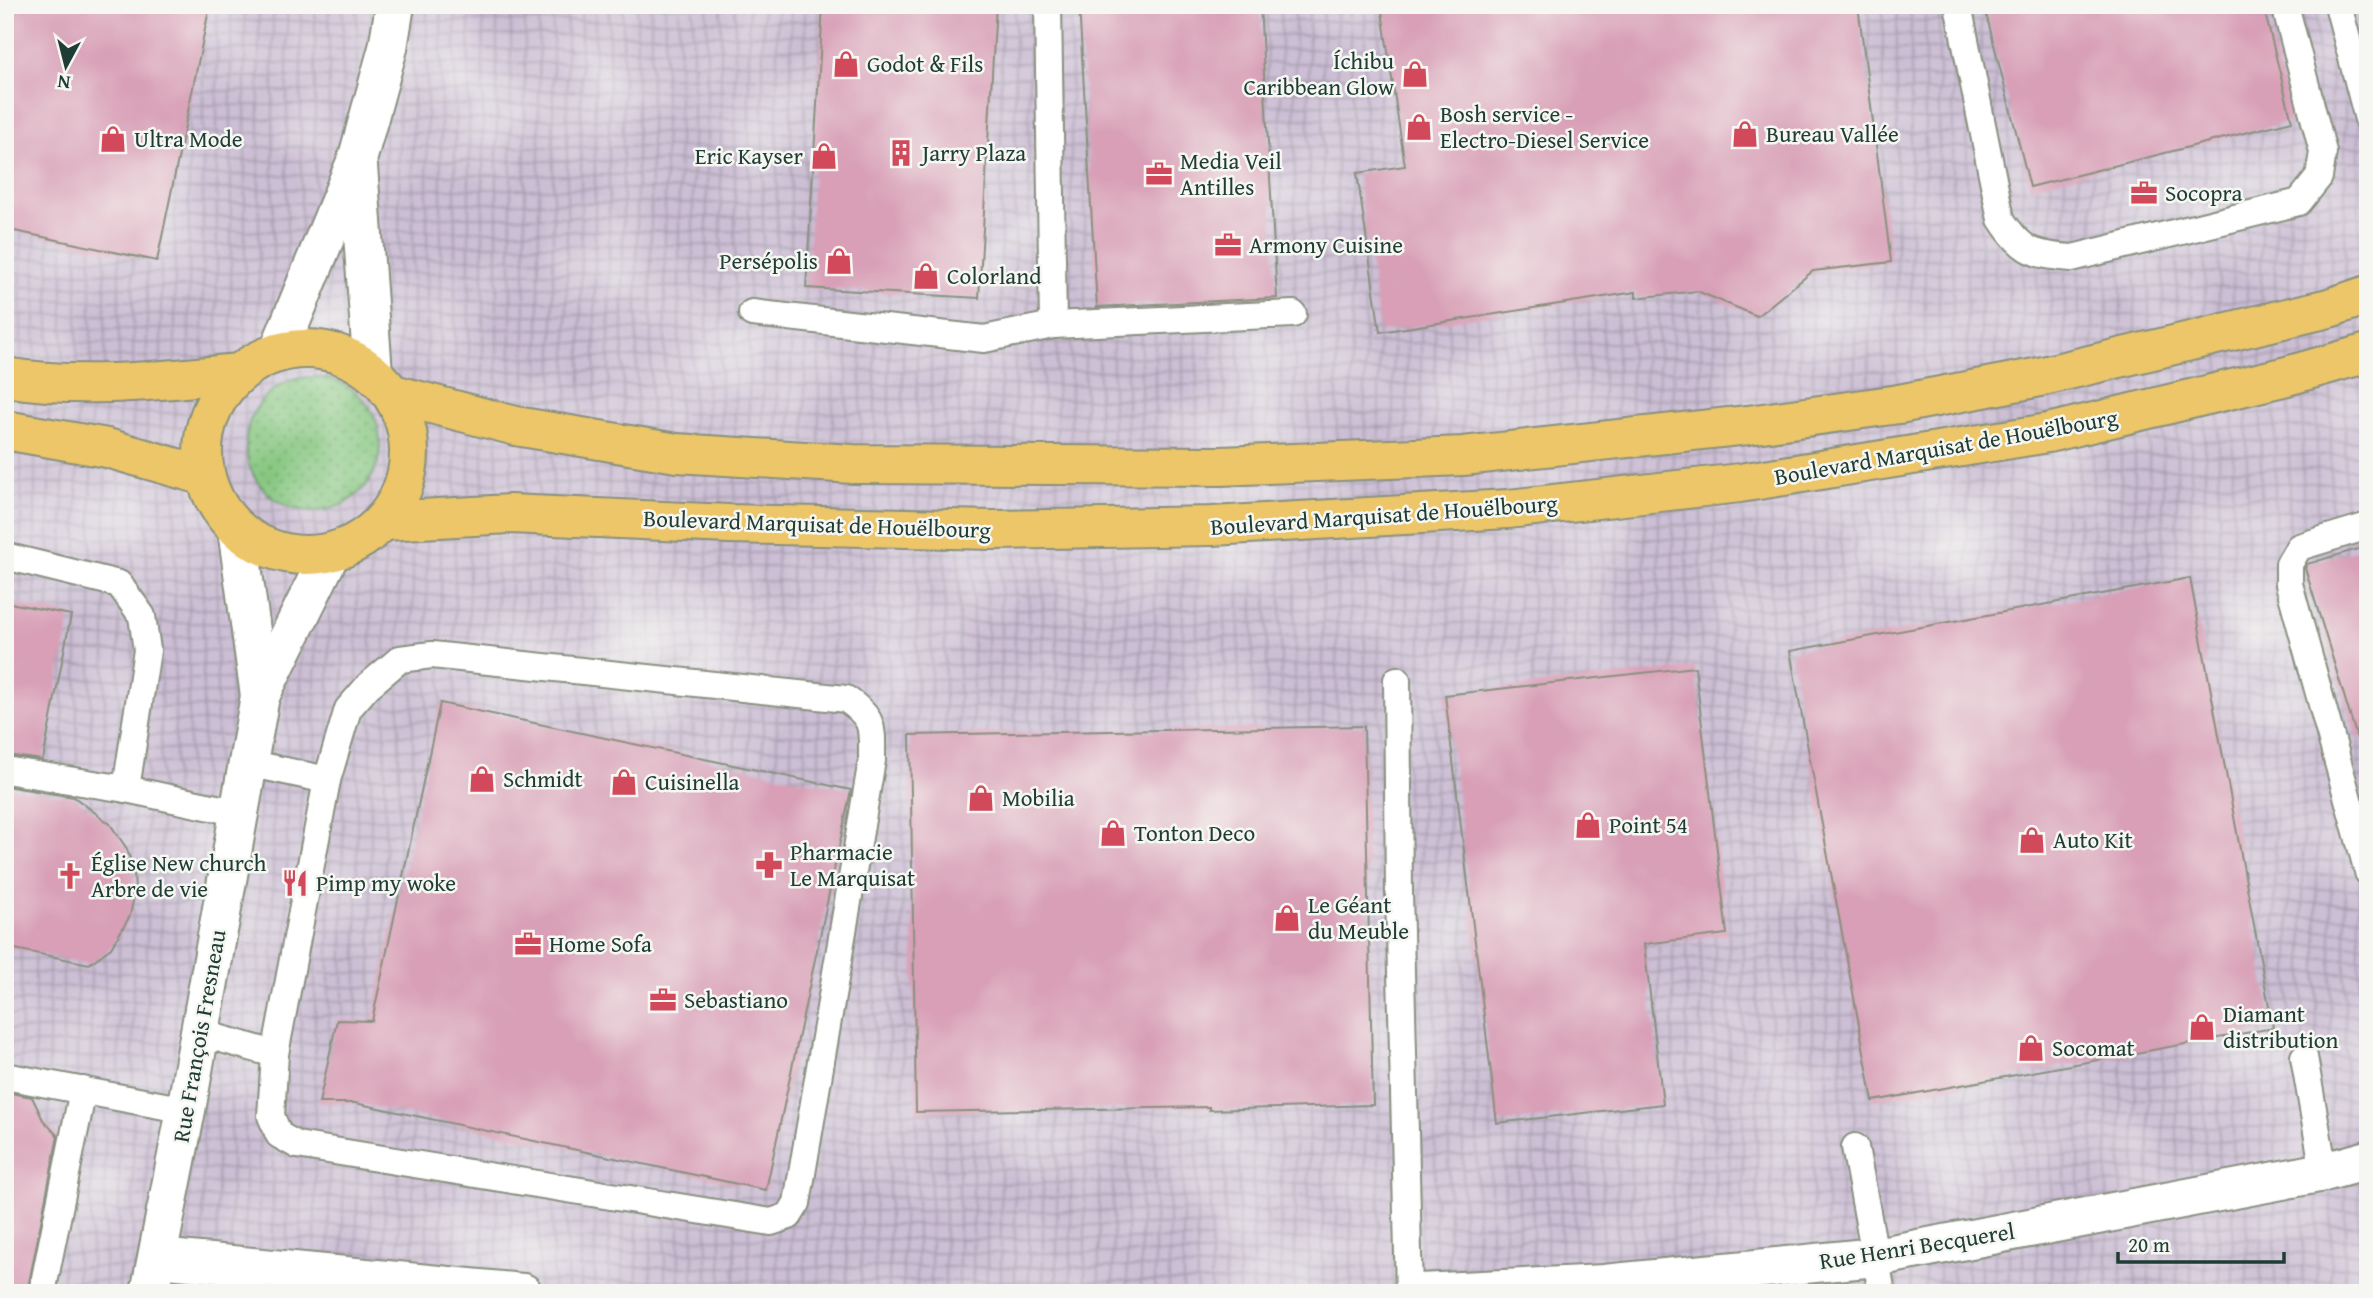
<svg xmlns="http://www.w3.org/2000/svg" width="2373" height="1298" font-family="'Gentium Book Plus',serif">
<defs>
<pattern id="industrial-grid" width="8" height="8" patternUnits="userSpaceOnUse" patternTransform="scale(1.75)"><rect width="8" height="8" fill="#ccbed4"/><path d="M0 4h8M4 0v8" fill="none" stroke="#a59cad"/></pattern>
<pattern id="grass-dots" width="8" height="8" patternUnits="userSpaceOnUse" patternTransform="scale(1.75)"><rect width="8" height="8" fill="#85c67f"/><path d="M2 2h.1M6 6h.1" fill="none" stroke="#6ca269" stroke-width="1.8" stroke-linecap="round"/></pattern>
</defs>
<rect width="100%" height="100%" fill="#f6f6f2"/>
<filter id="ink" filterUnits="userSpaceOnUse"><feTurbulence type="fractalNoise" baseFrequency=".0143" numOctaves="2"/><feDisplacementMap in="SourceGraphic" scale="14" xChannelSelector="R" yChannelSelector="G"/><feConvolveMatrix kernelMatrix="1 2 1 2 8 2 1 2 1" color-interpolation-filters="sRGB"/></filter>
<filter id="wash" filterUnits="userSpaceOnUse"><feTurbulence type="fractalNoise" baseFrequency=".00686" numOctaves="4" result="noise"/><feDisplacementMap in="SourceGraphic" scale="28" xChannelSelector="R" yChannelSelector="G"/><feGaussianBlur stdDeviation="1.57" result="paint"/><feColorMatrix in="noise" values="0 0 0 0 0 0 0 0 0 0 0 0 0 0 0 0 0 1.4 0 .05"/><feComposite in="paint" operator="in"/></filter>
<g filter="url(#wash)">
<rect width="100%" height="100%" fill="#f3e3cc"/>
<rect fill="url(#industrial-grid)" x="5" y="5" width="2363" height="1288"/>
<circle fill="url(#grass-dots)" stroke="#52825a" stroke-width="2" cx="313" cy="444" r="67"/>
<g id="blocks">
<g fill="#d89fb6">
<path d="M5,5H210L157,261L5,229Z"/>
<path d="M823,5H996L979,298L806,288Z"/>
<path d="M1079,5H1260L1277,298L1097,307Z"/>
<path d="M1381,5H1858L1891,262L1813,271L1757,316L1697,291L1636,298V292L1380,332L1357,173L1405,166Z"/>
<path d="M1984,5H2263L2292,121L2030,187Z"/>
<path d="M2368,546V737L2357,738L2305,568L2307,564Z"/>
<path d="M2190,578L2273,1028L1873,1101L1790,651Z"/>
<path d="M5,602L71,615L43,760L5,755Z"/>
<path d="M1695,667L1727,934L1644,944L1663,1104L1497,1123L1445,695Z"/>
<path d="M440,703L851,790L766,1190L355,1103H319L337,1020L372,1021Z"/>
<path d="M1364,726L1373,1105L1209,1110V1107L916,1112L910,735Z"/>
<path d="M5,786L74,797L110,824L127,849L134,872L135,891L130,916L111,948L89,964L5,947Z"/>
<path d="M5,1092L32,1097L43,1120L58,1136L27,1293H5Z"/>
</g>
</g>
</g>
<g filter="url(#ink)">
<use href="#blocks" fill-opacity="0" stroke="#899080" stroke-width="2"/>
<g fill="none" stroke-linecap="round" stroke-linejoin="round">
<defs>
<g id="service">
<path d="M1048,5L1053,325"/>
<path d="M1958,5L2001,219C2022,252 2034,255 2072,258L2299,202L2319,177L2323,152L2285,5"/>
<path d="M2338,5L2368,119"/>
<path d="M752,313L984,339L1053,325L1293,314"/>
<path d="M2368,526L2299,547L2289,564V584L2368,872"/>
<path d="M5,556L119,584L142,616L147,650L126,789L240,813"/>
<path d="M1397,680L1399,892L1409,1293"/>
<path d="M5,770L126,789"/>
<path d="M200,1033L275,1054L271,1116L279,1135L297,1145L771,1222L789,1216L797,1203L872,760C872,727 875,719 846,699L432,655L400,659L368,686L348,709L327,780L248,763"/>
<path d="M275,1054L327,780"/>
<path d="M2304,1057L2324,1172"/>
<path d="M5,1076L186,1110"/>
<path d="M1855,1147L1882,1293"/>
<path d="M42,1293L83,1090"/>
</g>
<g id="minor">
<path d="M358,166L373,373"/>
<path d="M278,353L358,157L388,48L395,5"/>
<path d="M237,529L260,696"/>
<path d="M158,1258L523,1293"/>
<path d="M150,1293L186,1110L260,696L330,554"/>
<path d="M1419,1293L1604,1284L1876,1257L2324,1172L2368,1160"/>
</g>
<g id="primary">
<circle cx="306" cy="452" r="103"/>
<path d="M5,377C82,390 162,380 239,373"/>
<path d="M393,394L516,426L677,453L853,464L1221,466L1463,456L1748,425L1899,404L2035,378L2329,308L2368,295"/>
<path d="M5,430L107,448L205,476"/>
<path d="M385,521L510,514L729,524L993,530L1212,526L1508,509L1740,483L2048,433L2287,376L2368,353"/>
</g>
</defs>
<use href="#service" stroke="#899080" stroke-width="30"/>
<use href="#minor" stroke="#899080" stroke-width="42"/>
<use href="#primary" stroke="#899080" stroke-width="42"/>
<use href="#service" stroke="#fff" stroke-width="26"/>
<use href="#minor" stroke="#fff" stroke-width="38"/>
<use href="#primary" stroke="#ecc669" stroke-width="38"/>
</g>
</g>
<defs>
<symbol id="shop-bare" viewBox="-9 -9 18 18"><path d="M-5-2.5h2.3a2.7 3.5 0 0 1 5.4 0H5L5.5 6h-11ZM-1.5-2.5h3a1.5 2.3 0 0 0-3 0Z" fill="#d1495b" stroke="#f6f6f2" stroke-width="2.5" paint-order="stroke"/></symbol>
<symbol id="building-bare" viewBox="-9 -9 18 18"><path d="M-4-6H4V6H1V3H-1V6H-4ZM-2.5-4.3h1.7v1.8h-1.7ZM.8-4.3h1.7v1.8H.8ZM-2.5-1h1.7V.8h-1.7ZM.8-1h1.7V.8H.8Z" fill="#d1495b" stroke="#f6f6f2" stroke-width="2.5" paint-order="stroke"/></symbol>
<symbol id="office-bare" viewBox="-9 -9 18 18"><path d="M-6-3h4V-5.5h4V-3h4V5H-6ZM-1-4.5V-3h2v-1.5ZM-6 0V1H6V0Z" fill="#d1495b" stroke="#f6f6f2" stroke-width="2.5" paint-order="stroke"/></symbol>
<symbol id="pharmacy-bare" viewBox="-9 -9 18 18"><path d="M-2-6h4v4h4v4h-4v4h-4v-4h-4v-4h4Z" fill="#d1495b" stroke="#f6f6f2" stroke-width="2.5" paint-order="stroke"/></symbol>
<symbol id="church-bare" viewBox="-9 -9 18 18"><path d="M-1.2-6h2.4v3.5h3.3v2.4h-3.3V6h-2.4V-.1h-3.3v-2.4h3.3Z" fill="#d1495b" stroke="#f6f6f2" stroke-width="2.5" paint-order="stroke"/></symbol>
<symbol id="restaurant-bare" viewBox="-9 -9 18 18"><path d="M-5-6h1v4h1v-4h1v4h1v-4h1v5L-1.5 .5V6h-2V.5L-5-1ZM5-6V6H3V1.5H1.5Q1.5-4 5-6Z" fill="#d1495b" stroke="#f6f6f2" stroke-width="2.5" paint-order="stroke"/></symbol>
</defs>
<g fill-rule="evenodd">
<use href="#shop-bare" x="827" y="45" width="38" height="38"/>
<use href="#shop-bare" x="1396" y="55" width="38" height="38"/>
<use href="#shop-bare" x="1400" y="108" width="38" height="38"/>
<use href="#shop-bare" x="1726" y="115" width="38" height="38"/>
<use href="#shop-bare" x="94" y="120" width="38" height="38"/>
<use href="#building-bare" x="882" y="134" width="38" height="38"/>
<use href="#shop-bare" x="805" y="137" width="38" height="38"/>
<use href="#office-bare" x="1140" y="155" width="38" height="38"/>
<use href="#office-bare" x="2125" y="174" width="38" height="38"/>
<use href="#office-bare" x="1209" y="226" width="38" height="38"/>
<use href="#shop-bare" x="820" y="242" width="38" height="38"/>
<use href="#shop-bare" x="907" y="257" width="38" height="38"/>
<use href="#shop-bare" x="463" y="760" width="38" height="38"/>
<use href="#shop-bare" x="605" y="763" width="38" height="38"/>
<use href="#shop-bare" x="962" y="779" width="38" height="38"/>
<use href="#shop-bare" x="1569" y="806" width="38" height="38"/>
<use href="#shop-bare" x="1094" y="814" width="38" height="38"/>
<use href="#shop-bare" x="2013" y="821" width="38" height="38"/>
<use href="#pharmacy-bare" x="750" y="846" width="38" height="38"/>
<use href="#church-bare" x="51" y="857" width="38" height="38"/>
<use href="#restaurant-bare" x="276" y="864" width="38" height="38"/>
<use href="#shop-bare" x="1268" y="899" width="38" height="38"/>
<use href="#office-bare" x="509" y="925" width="38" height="38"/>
<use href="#office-bare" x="644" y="981" width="38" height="38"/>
<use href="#shop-bare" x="2183" y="1008" width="38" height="38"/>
<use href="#shop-bare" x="2012" y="1029" width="38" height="38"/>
</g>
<g text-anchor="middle" stroke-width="5" stroke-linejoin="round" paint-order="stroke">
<g font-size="23" fill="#1f3d34" stroke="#f6f6f2" text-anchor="start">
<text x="1394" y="69" text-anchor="end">Íchibu<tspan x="1394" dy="26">Caribbean Glow</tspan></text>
<text x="867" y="72">Godot &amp; Fils</text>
<text x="1440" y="122">Bosh service -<tspan x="1440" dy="26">Electro-Diesel Service</tspan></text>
<text x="1766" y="142">Bureau Vallée</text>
<text x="134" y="147">Ultra Mode</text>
<text x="922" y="161">Jarry Plaza</text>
<text x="803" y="164" text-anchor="end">Eric Kayser</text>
<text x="1180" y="169">Media Veil<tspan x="1180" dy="26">Antilles</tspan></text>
<text x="2165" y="201">Socopra</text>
<text x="1249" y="253">Armony Cuisine</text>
<text x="818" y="269" text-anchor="end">Persépolis</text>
<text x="947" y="284">Colorland</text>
<text x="503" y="787">Schmidt</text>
<text x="645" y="790">Cuisinella</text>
<text x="1002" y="806">Mobilia</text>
<text x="1609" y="833">Point 54</text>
<text x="1134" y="841">Tonton Deco</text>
<text x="2053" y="848">Auto Kit</text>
<text x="790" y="860">Pharmacie<tspan x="790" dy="26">Le Marquisat</tspan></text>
<text x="91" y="871">Église New church<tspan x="91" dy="26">Arbre de vie</tspan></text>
<text x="316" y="891">Pimp my woke</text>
<text x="1308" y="913">Le Géant<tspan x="1308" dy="26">du Meuble</tspan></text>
<text x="549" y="952">Home Sofa</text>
<text x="684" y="1008">Sebastiano</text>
<text x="2223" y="1022">Diamant<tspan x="2223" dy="26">distribution</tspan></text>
<text x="2052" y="1056">Socomat</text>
</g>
<g font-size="23" fill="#1f3d34" stroke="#f6f6f2">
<text transform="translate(1946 447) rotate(-10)" y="8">Boulevard Marquisat de Houëlbourg</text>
<text transform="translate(1384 515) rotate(-4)" y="8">Boulevard Marquisat de Houëlbourg</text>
<text transform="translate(817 524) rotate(2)" y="8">Boulevard Marquisat de Houëlbourg</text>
<text transform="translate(199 1036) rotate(-80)" y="8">Rue François Fresneau</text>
<text transform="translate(1917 1246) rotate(-9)" y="8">Rue Henri Becquerel</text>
</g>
</g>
<rect width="2373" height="1298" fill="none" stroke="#f6f6f2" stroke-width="28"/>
<g transform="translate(66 66) rotate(187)" stroke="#f6f6f2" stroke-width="5" paint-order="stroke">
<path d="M0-5L12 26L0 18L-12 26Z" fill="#1f3d34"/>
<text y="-10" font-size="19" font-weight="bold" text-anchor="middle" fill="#1f3d34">N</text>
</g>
<path d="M2118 1252v10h166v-10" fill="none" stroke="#1f3d34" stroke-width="3.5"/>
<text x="2128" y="1252" font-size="21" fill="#1f3d34" stroke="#f6f6f2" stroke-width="5" paint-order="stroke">20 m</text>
</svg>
